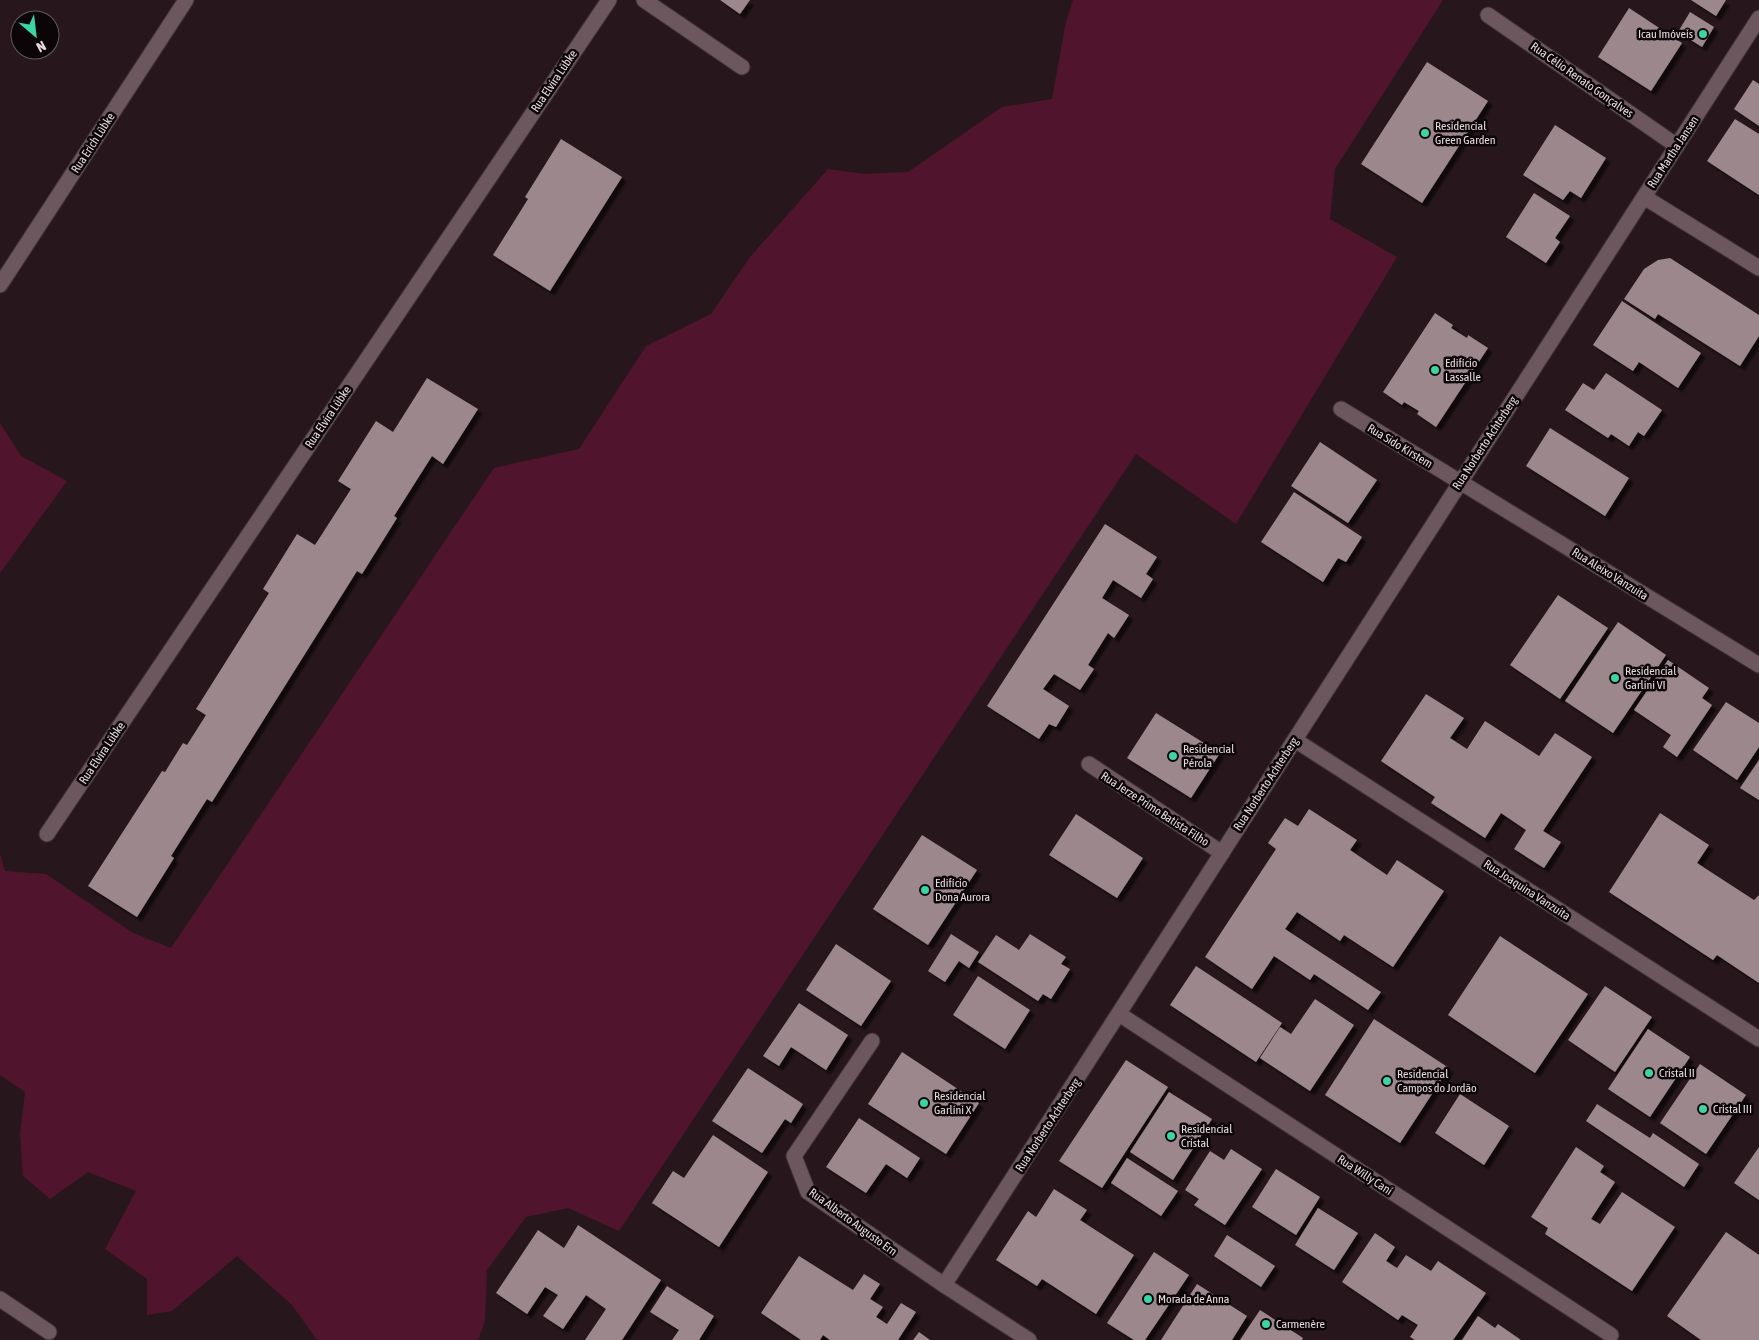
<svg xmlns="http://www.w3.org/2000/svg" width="1759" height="1340" font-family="'Asap Condensed',sans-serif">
<defs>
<filter id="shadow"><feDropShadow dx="4.5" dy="4.5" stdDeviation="1" flood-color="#0009"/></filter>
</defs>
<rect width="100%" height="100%" fill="#27171c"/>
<g fill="#51142d">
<path d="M1073,0H1443L1335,169L1330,219L1397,257L1236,524L1136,454L619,1231L568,1208L526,1217L487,1270L485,1321L478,1340H317L292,1305L237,1256L172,1311L147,1315V1279L105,1249L136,1191L88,1172L50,1199L23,1176L20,1134L25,1092L0,1075V854L5,871L46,874L133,933L171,948L494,468L579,449L646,346L711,314L750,257L828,169L865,174L908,172L1002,107L1052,99L1065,26Z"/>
<path d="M0,423L21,456L67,481L0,573Z"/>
</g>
<g fill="#9c878d" filter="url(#shadow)">
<path d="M720,0H750L740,14Z"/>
<path d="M1691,0H1726L1716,16Z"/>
<path d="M1629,8L1682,43L1651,91L1598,57Z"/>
<path d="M1690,12L1714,27L1702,47L1678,32Z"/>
<path d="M1427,62L1488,101L1422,203L1361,164Z"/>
<path d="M1753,80L1759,84V126L1734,109Z"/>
<path d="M1735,119L1759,134V195L1707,161Z"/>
<path d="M1555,125L1606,158L1581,198L1570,191L1563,200L1523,175Z"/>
<path d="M561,139L622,177L550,291L493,255L528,199L525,197Z"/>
<path d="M1534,193L1570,216L1555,238L1560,242L1546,263L1506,237Z"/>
<path d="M1670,258L1759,315V336L1740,366L1658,314L1655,319L1624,299L1644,269L1658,260Z"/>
<path d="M1622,301L1701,353L1678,388L1639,362L1633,371L1593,345Z"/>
<path d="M1435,313L1453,325L1451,328L1467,338L1468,335L1488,348L1436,427L1417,414L1419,411L1404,402L1402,405L1383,392Z"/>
<path d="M1606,373L1662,410L1644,436L1638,432L1629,446L1611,434L1608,438L1565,410L1583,383L1594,390Z"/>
<path d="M427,378L478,409L443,464L432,456L394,516L397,518L362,574L357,571L212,802L207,799L171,856L174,858L137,917L88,886L162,771L165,772L183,743L187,745L206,715L196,709L269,593L263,589L297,534L315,545L351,489L338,481L376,421L393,432Z"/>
<path d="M1550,428L1629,478L1605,516L1526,466Z"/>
<path d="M1320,442L1377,480L1348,523L1291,486Z"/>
<path d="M1294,492L1362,537L1346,562L1338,558L1323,582L1261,542Z"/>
<path d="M1105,524L1157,557L1146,574L1153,579L1141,598L1113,580L1102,598L1129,615L1114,638L1108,633L1088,665L1094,669L1080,690L1054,674L1043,689L1069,706L1056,727L1049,724L1039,739L987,706Z"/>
<path d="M1558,595L1608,628L1560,699L1510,665Z"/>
<path d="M1618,622L1666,655L1613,733L1565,701Z"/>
<path d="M1668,660L1709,688L1702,698L1712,705L1677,757L1663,747L1671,735L1634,710Z"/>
<path d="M1426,694L1464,718L1450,738L1467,749L1485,721L1539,756L1555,733L1592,757L1543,831L1561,842L1544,868L1514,849L1526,830L1501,813L1485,838L1431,803L1435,797L1381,761Z"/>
<path d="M1726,702L1759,723V747L1737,780L1693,750Z"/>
<path d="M1156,713L1220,753L1191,798L1127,758Z"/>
<path d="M1759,760V800L1740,788Z"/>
<path d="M1309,809L1357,840L1350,850L1387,875L1397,860L1444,891L1393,967L1344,935L1340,941L1297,912L1285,929L1381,992L1368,1010L1314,974L1310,980L1274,956L1252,989L1205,957L1276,849L1268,843L1285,818L1298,826Z"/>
<path d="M1660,813L1709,845L1697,863L1754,900L1759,895V983L1717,955L1713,960L1609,892Z"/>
<path d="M1076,814L1143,858L1117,898L1049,855Z"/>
<path d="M922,835L977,870L928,945L873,909Z"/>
<path d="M951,934L979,952L969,968L959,961L945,982L928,971Z"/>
<path d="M1030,934L1066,957L1061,964L1070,969L1051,999L1043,994L1038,1001L978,962L996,935L1019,950Z"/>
<path d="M1500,936L1588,994L1535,1073L1448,1015Z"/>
<path d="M836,944L891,981L861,1026L806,990Z"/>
<path d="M1196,966L1282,1023L1256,1062L1170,1005Z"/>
<path d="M978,976L1030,1010L1005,1049L953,1015Z"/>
<path d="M1605,986L1652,1017L1615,1072L1568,1040Z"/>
<path d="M1315,999L1354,1025L1310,1091L1260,1058L1280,1027L1291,1034Z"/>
<path d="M799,1003L848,1035L826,1070L791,1047L779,1066L763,1056Z"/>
<path d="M1374,1019L1449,1068L1400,1143L1325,1095Z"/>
<path d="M1648,1029L1690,1057L1650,1117L1608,1089Z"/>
<path d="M902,1052L979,1103L946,1154L868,1104Z"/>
<path d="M1126,1060L1168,1087L1102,1188L1059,1161Z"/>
<path d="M1700,1064L1746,1095L1706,1154L1660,1123Z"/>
<path d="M748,1068L803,1104L791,1123L785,1119L762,1153L712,1121Z"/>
<path d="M1169,1092L1212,1119L1173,1180L1130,1152Z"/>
<path d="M1460,1094L1509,1126L1484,1165L1435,1133Z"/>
<path d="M1597,1104L1650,1138L1653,1133L1699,1164L1684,1187L1586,1121Z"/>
<path d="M859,1118L920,1158L907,1178L886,1164L866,1193L826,1167Z"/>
<path d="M713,1135L768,1172L719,1247L652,1203L673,1171L684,1178Z"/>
<path d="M1576,1147L1604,1166L1600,1172L1615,1182L1591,1219L1600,1224L1622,1192L1675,1227L1632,1291L1545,1234L1548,1228L1531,1217Z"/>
<path d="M1759,1147V1200L1734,1183Z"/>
<path d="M1231,1149L1262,1169L1225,1225L1194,1205L1199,1199L1185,1190L1210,1151L1224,1160Z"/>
<path d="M1127,1158L1178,1191L1161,1216L1111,1183Z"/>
<path d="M1276,1169L1320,1197L1296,1235L1252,1207Z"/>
<path d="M1054,1189L1087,1210L1080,1220L1134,1255L1096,1314L1042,1279L1037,1286L996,1260L1028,1211L1036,1217Z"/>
<path d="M1318,1208L1358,1233L1334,1270L1295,1245Z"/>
<path d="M578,1225L661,1280L622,1340H585L606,1309L586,1295L563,1329L543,1316L558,1295L545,1287L527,1314L496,1293L538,1230L564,1248Z"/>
<path d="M1726,1232L1759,1255V1340H1701L1667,1316Z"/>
<path d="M1375,1233L1395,1247L1386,1261L1397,1268L1406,1255L1431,1271L1438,1261L1486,1293L1453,1340H1415L1410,1337L1418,1325L1402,1315L1398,1320L1342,1282Z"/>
<path d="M1227,1235L1275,1266L1261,1287L1214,1256Z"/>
<path d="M1154,1252L1189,1275L1145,1340H1134L1107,1323Z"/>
<path d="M799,1256L853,1290L864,1274L880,1284L870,1299L883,1307L876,1317L887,1324L901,1303L916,1312L898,1340H830L823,1335L820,1340H801L761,1313Z"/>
<path d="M1197,1284L1247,1316L1232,1340H1161Z"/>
<path d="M667,1286L714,1316L699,1340H672L679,1330L650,1312Z"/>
<path d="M1260,1310L1303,1338L1302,1340H1240Z"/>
<path d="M1478,1316L1495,1328L1498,1324L1521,1340H1462Z"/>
<path d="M919,1332L930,1340H913Z"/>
</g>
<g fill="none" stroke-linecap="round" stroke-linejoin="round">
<defs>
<path id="lane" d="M808,1192L794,1156L872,1041"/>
<g id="street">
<path d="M644,0L742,67"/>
<path d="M1488,15L1677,146"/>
<path d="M1644,197L1759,268"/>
<path d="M0,285L186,0"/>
<path d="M1341,409L1759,665"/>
<path d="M1295,740L1759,1039"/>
<path d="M1089,764L1222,853"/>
<path d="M47,834L609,0"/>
<path d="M1119,1014L1611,1335"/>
<path d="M808,1192L944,1285"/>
<path d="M0,1299L49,1332"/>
<path d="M1029,1340L944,1285L1759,18"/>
</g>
</defs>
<use href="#lane" stroke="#3f3236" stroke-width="17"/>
<use href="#street" stroke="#3f3236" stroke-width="17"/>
<use href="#lane" stroke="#6b575d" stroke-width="15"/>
<use href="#street" stroke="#6b575d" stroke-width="15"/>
</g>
<g fill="#3bd4a4" stroke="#0b0507" stroke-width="2">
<circle cx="1703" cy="34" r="5"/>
<circle cx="1425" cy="133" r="5"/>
<circle cx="1435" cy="370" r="5"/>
<circle cx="1615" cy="678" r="5"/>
<circle cx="1173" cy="756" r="5"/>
<circle cx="925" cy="890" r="5"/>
<circle cx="1649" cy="1073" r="5"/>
<circle cx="1387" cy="1081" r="5"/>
<circle cx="924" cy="1103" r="5"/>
<circle cx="1703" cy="1109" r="5"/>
<circle cx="1171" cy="1136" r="5"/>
<circle cx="1148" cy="1299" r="5"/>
<circle cx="1266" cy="1324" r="5"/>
</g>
<g text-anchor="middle" stroke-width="5" stroke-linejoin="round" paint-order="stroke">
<g font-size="12" fill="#e7dade" stroke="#0b0507" text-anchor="start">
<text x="1693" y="38" text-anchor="end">Icau Imóveis</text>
<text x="1435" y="130">Residencial<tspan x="1435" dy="14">Green Garden</tspan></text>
<text x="1445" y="367">Edifício<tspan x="1445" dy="14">Lassalle</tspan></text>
<text x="1625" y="675">Residencial<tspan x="1625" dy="14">Garlini VI</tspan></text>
<text x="1183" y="753">Residencial<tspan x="1183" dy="14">Pérola</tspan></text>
<text x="935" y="887">Edifício<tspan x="935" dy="14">Dona Aurora</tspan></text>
<text x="1659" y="1077">Cristal II</text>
<text x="1397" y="1078">Residencial<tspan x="1397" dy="14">Campos do Jordão</tspan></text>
<text x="934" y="1100">Residencial<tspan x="934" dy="14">Garlini X</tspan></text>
<text x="1713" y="1113">Cristal III</text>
<text x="1181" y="1133">Residencial<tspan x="1181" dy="14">Cristal</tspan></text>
<text x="1158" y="1303">Morada de Anna</text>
<text x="1276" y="1328">Carmenère</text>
</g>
<g font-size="12" fill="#e7dade" stroke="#0b0507">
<text transform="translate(1582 80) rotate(35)" y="4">Rua Célio Renato Gonçalves</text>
<text transform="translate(554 81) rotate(-56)" y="4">Rua Elvira Lübke</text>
<text transform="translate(93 143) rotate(-57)" y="4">Rua Erich Lübke</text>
<text transform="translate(1673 152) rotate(-57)" y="4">Rua Martha Jansen</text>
<text transform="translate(328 417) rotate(-56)" y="4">Rua Elvira Lübke</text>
<text transform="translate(1485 443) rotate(-57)" y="4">Rua Norberto Achterberg</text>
<text transform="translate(1400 446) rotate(31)" y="4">Rua Sido Kirstem</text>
<text transform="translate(1610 574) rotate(32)" y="4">Rua Aleixo Vanzuita</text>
<text transform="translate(102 753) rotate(-56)" y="4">Rua Elvira Lübke</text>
<text transform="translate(1266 784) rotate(-57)" y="4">Rua Norberto Achterberg</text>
<text transform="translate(1155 809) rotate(33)" y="4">Rua Jerze Primo Batista Filho</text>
<text transform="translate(1527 890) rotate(33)" y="4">Rua Joaquina Vanzuita</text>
<text transform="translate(1048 1125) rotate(-57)" y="4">Rua Norberto Achterberg</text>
<text transform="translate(1365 1175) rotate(33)" y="4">Rua Willy Cani</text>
<text transform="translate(853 1222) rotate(36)" y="4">Rua Alberto Augusto Ern</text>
</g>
</g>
<g transform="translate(35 35) rotate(152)"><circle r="24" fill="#0b0507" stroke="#635a5d"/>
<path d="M0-4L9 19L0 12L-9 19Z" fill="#3bd4a4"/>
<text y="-8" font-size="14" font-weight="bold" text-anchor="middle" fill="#e7dade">N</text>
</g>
</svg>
